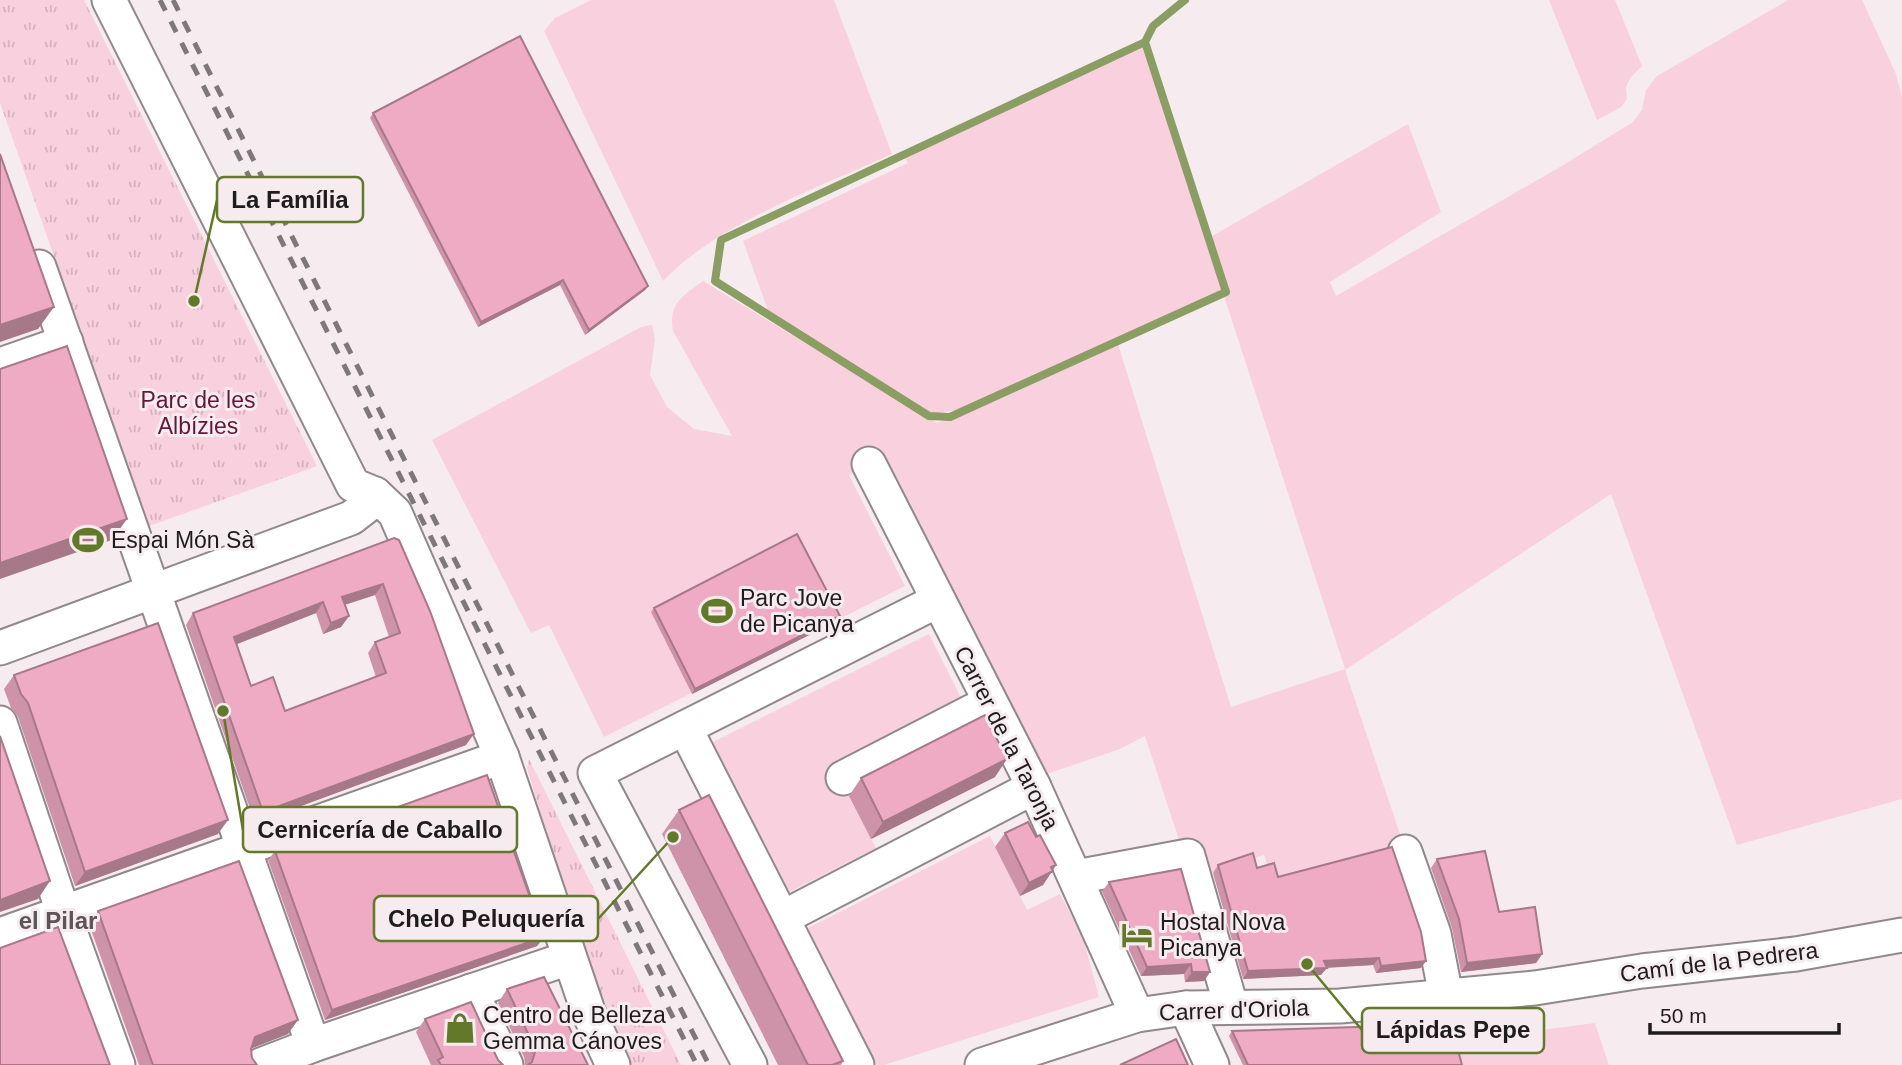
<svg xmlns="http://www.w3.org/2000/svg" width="1902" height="1065" font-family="Helvetica,sans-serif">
<defs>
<pattern id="park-tufts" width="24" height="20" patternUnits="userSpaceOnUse" patternTransform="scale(1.75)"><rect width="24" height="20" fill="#f9d0dd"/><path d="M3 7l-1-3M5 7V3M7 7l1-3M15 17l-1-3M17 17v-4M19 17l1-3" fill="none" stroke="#d5b2bd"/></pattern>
</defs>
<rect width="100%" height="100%" fill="#f6ecef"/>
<g fill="#f9d0dd" fill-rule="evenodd">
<path d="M591,0H834L892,154C822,186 715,225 663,281L544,31L555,18Z"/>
<path d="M1549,0H1615L1642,66L1630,78L1626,87L1627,99L1621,107L1597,120Z"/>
<path d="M1788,0H1862L1896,74L1902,99V799L1737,845L1611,494L1345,670L1405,849L1273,884L1264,855L1202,876L1181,846L1145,736L1120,749L1041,776L880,458L849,475L905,586L604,737L549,625L531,633L432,440L641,327L652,325L655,339L650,375L667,407L694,429L732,436L673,331C668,303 683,296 703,281L937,423L983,406L930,414L770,316L743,241L908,163L905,157L1145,39L1207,239L1408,124L1441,212L1330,282L1336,296L1560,167L1633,122L1642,110L1646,90L1657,76ZM1224,296L1345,669L1231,707L1118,344Z"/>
<path d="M929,634L967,710L839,775L876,848L789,892L713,742Z"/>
<path d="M990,836L1027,910L1060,894L1083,938L1099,997L884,1065H877L808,928Z"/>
<path d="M1595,1023L1609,1065H1458L1451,1042Z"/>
</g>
<g fill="url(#park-tufts)">
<path d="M0,0H84L317,466L149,526L0,103Z"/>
<path d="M529,759L681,1065H632L594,976L567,902L527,768Z"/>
</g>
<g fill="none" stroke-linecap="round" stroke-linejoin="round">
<path stroke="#8a9e63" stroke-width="8" d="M1145,42L721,240L715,281L929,416L950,417L1226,292L1145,42L1153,26L1185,0"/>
<defs>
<g id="minor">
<path d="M109,0L353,485L375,494L395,513L502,757L588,1011L613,1065"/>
<path d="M39,267L313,1045"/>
<path d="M0,365L66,342"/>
<path d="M869,464L1034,787L1137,1015"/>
<path d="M0,648L351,518L368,505L375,494"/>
<path d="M0,723L63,912L118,1065"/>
<path d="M685,728L857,1065"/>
<path d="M843,778L973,711"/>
<path d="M1405,852L1434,934L1446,996"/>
<path d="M1076,877L1188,856L1231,1006"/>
<path d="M782,918L1034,787"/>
<path d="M0,935L502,757"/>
<path d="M471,991L506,1065"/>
<path d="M1186,1008L1212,1065"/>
<path d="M261,1065L313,1045L569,958"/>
<path d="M750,1065L595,773L937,601"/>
<path d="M982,1065L1137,1015L1186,1008L1340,1006L1535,988L1642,971L1796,954L1902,935"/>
</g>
</defs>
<use href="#minor" stroke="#91888b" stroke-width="37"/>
<use href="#minor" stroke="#fff" stroke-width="33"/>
<g stroke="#7e787a" stroke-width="5" stroke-dasharray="12 12" stroke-linecap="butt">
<path d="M160,0L697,1065"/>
<path d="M173,0L709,1065"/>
</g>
</g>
<g fill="#ce93a8" fill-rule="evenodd">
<path d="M373,113L648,286L645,290L585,335L560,285L478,327L370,118Z"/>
<path d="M394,538L466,745L255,823L186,625L193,613ZM375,595L389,637L375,642L368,653L376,677L285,711L251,686L237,644L316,613L323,634L341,627L349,616L345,605Z"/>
<path d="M654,608L837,621L692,694L651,612Z"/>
<path d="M14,675L218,834L75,886L18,717L11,708L4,689Z"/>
<path d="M995,777L871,839L849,796L861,778Z"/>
<path d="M679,810L843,1061L841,1065H778L662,834Z"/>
<path d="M1005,833L1036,837L1056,865L1043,885L1020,896L995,847Z"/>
<path d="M275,851L544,937L537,946L325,1020L268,860Z"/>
<path d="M1437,859L1499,912L1542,954L1536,963L1461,972L1452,928L1431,868Z"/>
<path d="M1218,865L1257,868L1278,877L1421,968L1376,973L1373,965L1326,968L1321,975L1243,979L1213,873Z"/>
<path d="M1109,882L1210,972L1204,981L1185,982L1184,974L1141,976L1102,892Z"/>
<path d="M98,911L288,1034L252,1048V1058L257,1065H139L89,924Z"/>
<path d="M507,989L588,1065H525L524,1057L498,1003Z"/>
<path d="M425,1019L498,1060L503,1065H431L416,1032Z"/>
<path d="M1232,1031L1462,1065H1243L1229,1036Z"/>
</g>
<g fill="#a77888">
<path d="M563,280L560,285L478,327L481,322Z"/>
<path d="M648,286L645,290L585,335L589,330Z"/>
<path d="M54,307L38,329L0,342V325Z"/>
<path d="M127,519L112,540L0,579V563Z"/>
<path d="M383,584L375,595L334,608L342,597Z"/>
<path d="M323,602L316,613L227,648L234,637Z"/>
<path d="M349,616L341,627L323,634L331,623Z"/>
<path d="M840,616L837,621L692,694L695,689Z"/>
<path d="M474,734L466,745L255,823L263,812Z"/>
<path d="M1007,759L995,777L871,839L883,822Z"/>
<path d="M228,820L218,834L75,886L85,872Z"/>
<path d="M1056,865L1043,885L1020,896L1029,883Z"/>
<path d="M50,881L38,899L0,912V900Z"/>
<path d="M544,937L537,946L325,1020L332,1010Z"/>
<path d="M1542,954L1536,963L1461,972L1467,963Z"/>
<path d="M1379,958L1373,965L1319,968L1324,961Z"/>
<path d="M1426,961L1421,968L1376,973L1381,966Z"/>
<path d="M1191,964L1184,974L1141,976L1147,967Z"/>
<path d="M1327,968L1321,975L1243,979L1248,971Z"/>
<path d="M1192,972H1210L1204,981L1185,982Z"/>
<path d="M298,1020L288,1034L245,1051L255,1037Z"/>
</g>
<g fill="#efabc3" stroke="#a77888" stroke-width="2" fill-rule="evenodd">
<path d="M520,36L648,286L589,330L563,280L481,322L373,113Z"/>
<path d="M0,154L54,307L0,325Z"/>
<path d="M67,346L127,519L0,563V369Z"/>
<path d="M797,534L840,616L695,689L654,608Z"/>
<path d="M394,538L399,540L430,611L474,734L263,812L193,613ZM383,584L400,633L375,642L386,673L285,711L273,677L251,686L234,637L323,602L331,623L349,616L342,597Z"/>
<path d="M158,623L228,820L85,872L28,703L21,694L14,675Z"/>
<path d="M985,715L1007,759L883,822L861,778Z"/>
<path d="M0,736L50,881L0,900Z"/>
<path d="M487,775L544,937L332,1010L275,851Z"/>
<path d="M709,795L843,1061L832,1065H808L679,810Z"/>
<path d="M1028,822L1036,837L1040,835L1056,865L1051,867L1053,871L1029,883L1005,833Z"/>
<path d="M1392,847L1421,932L1426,961L1381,966L1379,958L1324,961L1327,968L1248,971L1218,865L1253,853L1257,868L1274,863L1278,877Z"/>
<path d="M1485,851L1499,912L1535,907L1542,954L1467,963L1459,919L1437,859Z"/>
<path d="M239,861L298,1020L255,1037L251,1049L252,1058L257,1065H153L98,911Z"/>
<path d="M1181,869L1210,972H1192L1191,964L1147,967L1109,882Z"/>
<path d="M58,927L110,1065H0V948Z"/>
<path d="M544,977L588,1065H528L532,1062L535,1052L533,1044L507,989Z"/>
<path d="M471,1002L498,1060L503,1065H441L438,1060L443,1057L425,1019Z"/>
<path d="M1451,1024L1462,1065H1248L1232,1031Z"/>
<path d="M1176,1039L1188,1065H1120Z"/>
</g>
<defs>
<symbol id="stadium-bare" viewBox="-9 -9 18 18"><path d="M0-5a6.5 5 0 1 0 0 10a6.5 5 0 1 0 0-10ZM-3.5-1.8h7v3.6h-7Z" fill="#62792a" stroke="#f6ecef" stroke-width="2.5" paint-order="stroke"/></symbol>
<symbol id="hotel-bare" viewBox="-9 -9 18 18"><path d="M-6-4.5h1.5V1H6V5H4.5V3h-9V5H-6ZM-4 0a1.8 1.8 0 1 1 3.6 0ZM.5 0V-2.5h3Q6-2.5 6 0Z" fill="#62792a" stroke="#f6ecef" stroke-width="2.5" paint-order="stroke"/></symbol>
<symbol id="shop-bare" viewBox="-9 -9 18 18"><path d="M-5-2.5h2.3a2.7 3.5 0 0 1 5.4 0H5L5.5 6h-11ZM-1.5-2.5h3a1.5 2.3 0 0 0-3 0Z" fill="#62792a" stroke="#f6ecef" stroke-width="2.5" paint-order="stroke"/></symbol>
</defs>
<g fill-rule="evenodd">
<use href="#stadium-bare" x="66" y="518" width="44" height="44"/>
<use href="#stadium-bare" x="695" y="589" width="44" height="44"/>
<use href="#hotel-bare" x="1115" y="913" width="44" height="44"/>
<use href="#shop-bare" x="438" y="1006" width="44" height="44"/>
</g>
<g text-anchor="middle" stroke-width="6" stroke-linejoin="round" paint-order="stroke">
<g font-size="23" fill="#64163a" stroke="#f6ecef">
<text x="198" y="408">Parc de les<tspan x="198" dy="26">Albízies</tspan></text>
</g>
<g font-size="23" fill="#1f1c1d" stroke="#f6ecef" text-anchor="start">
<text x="111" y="548">Espai Món Sà</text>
<text x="740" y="606">Parc Jove<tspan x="740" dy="26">de Picanya</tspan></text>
<text x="1160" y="930">Hostal Nova<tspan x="1160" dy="26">Picanya</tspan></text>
<text x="483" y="1023">Centro de Belleza<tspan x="483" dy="26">Gemma Cánoves</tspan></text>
</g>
<g font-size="23" fill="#1f1c1d" stroke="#f6ecef">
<text transform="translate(1007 738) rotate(63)" y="8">Carrer de la Taronja</text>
<text transform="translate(1719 962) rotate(-7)" y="8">Camí de la Pedrera</text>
<text transform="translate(1234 1010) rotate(-2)" y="8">Carrer d'Oriola</text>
</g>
<g font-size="24" font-weight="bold" fill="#5d5557" stroke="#f6ecef">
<text x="58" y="929">el Pilar</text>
</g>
</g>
<path fill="none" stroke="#62792a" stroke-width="2.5" d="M194 301L217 200M223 711L243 830M673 837L598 919M1307 964L1362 1030"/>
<g fill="#62792a" stroke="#f6ecef" stroke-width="2.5">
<circle cx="194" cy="301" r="7"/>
<circle cx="223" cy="711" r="7"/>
<circle cx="673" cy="837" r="7"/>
<circle cx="1307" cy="964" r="7"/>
</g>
<g fill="#f6ecef" stroke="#62792a" stroke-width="2.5">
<rect x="217" y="177" width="146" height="45" rx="7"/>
<rect x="243" y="807" width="274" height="45" rx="7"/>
<rect x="374" y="896" width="224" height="45" rx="7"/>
<rect x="1362" y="1008" width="182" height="45" rx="7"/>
</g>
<g font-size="24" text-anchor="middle" font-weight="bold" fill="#1f1c1d">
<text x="290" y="208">La Família</text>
<text x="380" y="838">Cernicería de Caballo</text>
<text x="486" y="927">Chelo Peluquería</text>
<text x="1453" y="1038">Lápidas Pepe</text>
</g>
<path d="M1650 1023v10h189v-10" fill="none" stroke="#1f1c1d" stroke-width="3.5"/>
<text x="1660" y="1023" font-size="21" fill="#1f1c1d" stroke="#f6ecef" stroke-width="5" paint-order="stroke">50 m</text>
</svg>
